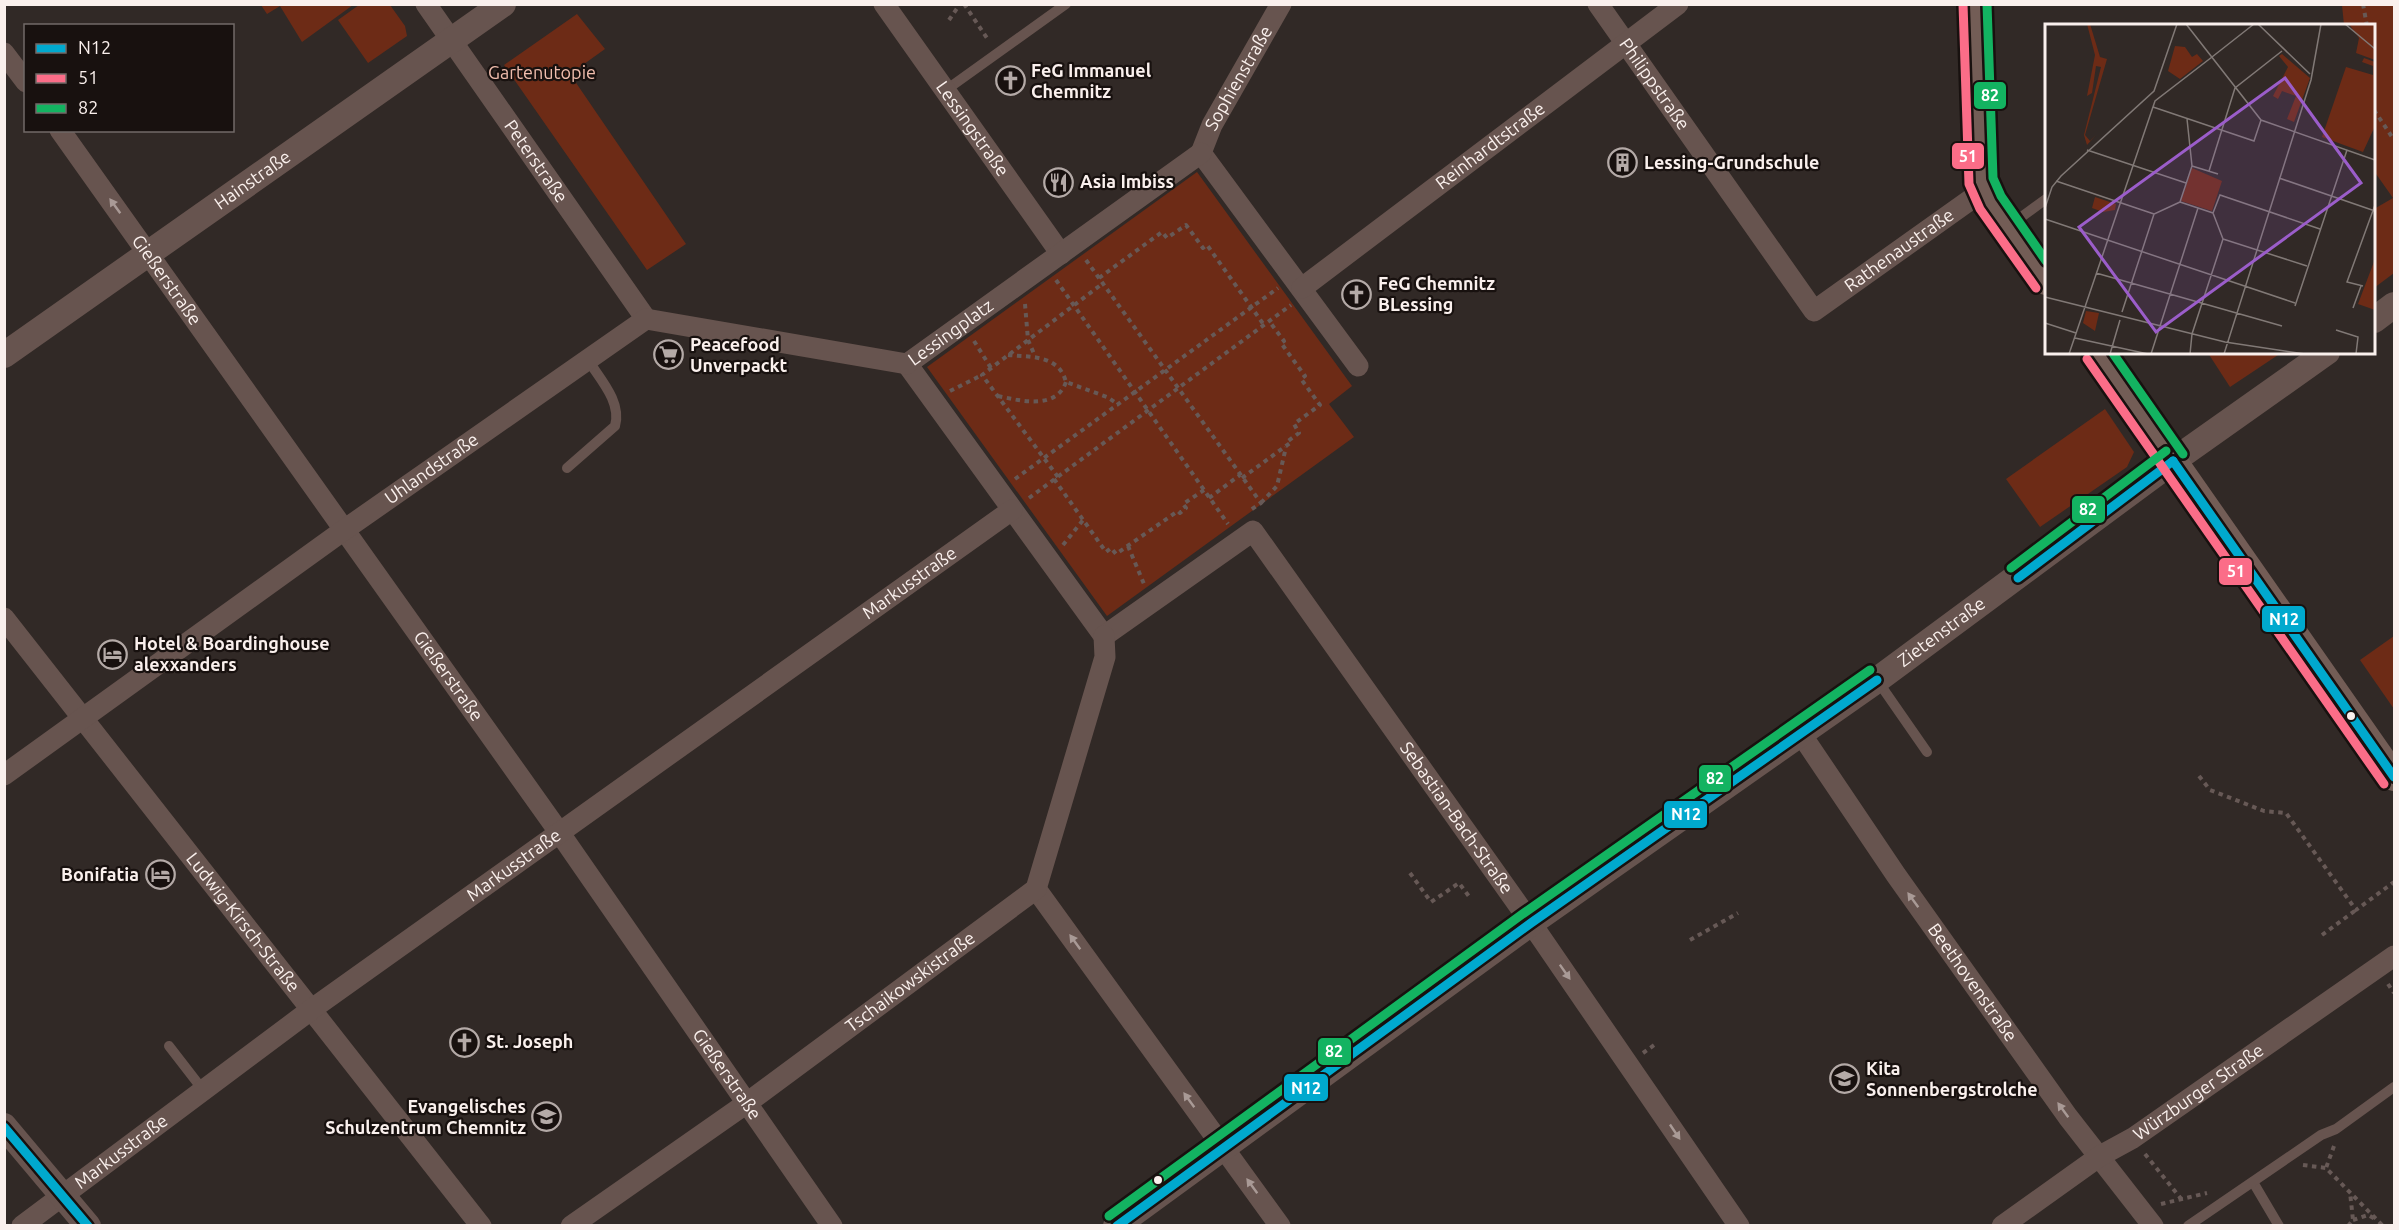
<svg xmlns="http://www.w3.org/2000/svg" width="2399" height="1230" font-family="Ubuntu,sans-serif">
<rect width="100%" height="100%" fill="#312926"/>
<g fill="#6d2b16">
<path d="M261,5H353L302,42L280,6L267,14Z"/>
<path d="M359,5H390L405,26L407,36L368,63L338,20Z"/>
<path d="M2342,5H2394V273L2374,288V209L2393,198L2374,171V26L2344,25Z"/>
<path d="M577,14L605,49L570,74L686,244L647,270L504,65Z"/>
<path d="M1197,172L1352,386L1329,404L1354,437L1107,616L927,367Z"/>
<path d="M2208,353H2281L2230,387Z"/>
<path d="M2105,409L2134,452L2127,467L2040,527L2006,479Z"/>
<path d="M2394,636V709L2360,660Z"/>
</g>
<g fill="none" stroke-linecap="round" stroke-linejoin="round">
<g stroke="#675956" stroke-width="4" stroke-dasharray="4.5 4.5" stroke-linecap="butt">
<path d="M964,4L989,41"/>
<path d="M2363,4L2367,26"/>
<path d="M949,20L960,4"/>
<path d="M2374,110L2394,140"/>
<path d="M1086,260L1261,503L1249,511"/>
<path d="M1099,278L1162,232L1167,238L1186,225L1203,248L1207,245L1264,325"/>
<path d="M1056,280L1228,524"/>
<path d="M1025,304L1028,340L1035,356"/>
<path d="M974,341L991,368"/>
<path d="M1008,355C1031,357 1059,355 1066,382L1107,397L1119,405"/>
<path d="M950,391L982,375"/>
<path d="M998,396C1021,401 1056,410 1066,382"/>
<path d="M1058,477L982,375L1102,284"/>
<path d="M1242,478L1290,443L1288,441L1299,433L1294,424L1320,405L1301,379L1305,376L1281,343L1284,341L1269,321"/>
<path d="M1015,479L1278,288"/>
<path d="M1054,479L1106,552L1111,548L1116,554L1178,511L1180,513L1186,508L1183,504L1204,490"/>
<path d="M1029,498L1291,305"/>
<path d="M1209,498L1240,475"/>
<path d="M1261,503L1277,486L1286,447"/>
<path d="M1063,545L1083,520"/>
<path d="M1128,546L1144,584"/>
<path d="M2199,776L2210,790L2264,811L2286,813L2356,910L2394,882"/>
<path d="M1410,873L1431,902L1459,883L1471,899"/>
<path d="M2322,935L2356,910"/>
<path d="M1690,940L1738,913"/>
<path d="M2388,984L2394,993"/>
<path d="M1643,1053L1657,1043"/>
<path d="M2334,1146L2326,1168L2383,1226"/>
<path d="M2145,1154L2182,1200"/>
<path d="M2303,1165L2326,1168"/>
<path d="M2161,1204L2207,1193"/>
<path d="M2353,1220L2368,1215L2375,1219"/>
<path d="M2348,1226L2353,1220L2350,1192"/>
</g>
<g stroke="#67544f" stroke-width="10">
<path d="M946,90L1066,4"/>
<path d="M2009,226L2046,199"/>
<path d="M567,468L615,426C622,402 600,379 588,360"/>
<path d="M1877,680L1927,752"/>
<path d="M169,1046L203,1090"/>
<path d="M2253,1182L2279,1226"/>
<path d="M2188,1226L2321,1135L2336,1129L2394,1087"/>
</g>
<g stroke="#67544f" stroke-width="21">
<path id="s1" d="M426,4L646,319"/>
<path id="s2" d="M884,4L1061,254"/>
<path id="s3" d="M1598,4L1814,311L1984,190"/>
<path d="M4,53L26,82"/>
<path id="s4" d="M60,130L559,832L832,1226"/>
<path d="M1201,153L1358,366"/>
<path id="s5" d="M1201,153L1212,125L1281,4"/>
<path id="s6" d="M1302,288L1678,4"/>
<path id="s7" d="M907,364L1201,153"/>
<path d="M907,364L1104,636"/>
<path id="s8" d="M4,618L481,1226"/>
<path id="s9" d="M1104,636L1253,531L1531,923L1739,1226"/>
<path id="s10" d="M1801,734L1896,875L2068,1117L2153,1226"/>
<path id="s11" d="M4,775L344,530L646,319L907,364"/>
<path d="M1036,889L1280,1226"/>
<path id="s12" d="M22,1226L312,1009L1012,510"/>
<path id="s13" d="M571,1226L747,1103L1036,889L1105,657L1104,636"/>
<path id="s14" d="M2002,1226L2100,1156L2133,1138L2394,956"/>
</g>
<g stroke="#67544f" stroke-width="26">
<path d="M2374,320L2394,305"/>
<path id="s15" d="M4,355L503,4"/>
<path d="M4,1126L88,1226"/>
<path id="s16" d="M1116,1226L1531,923L1877,680L2173,461L2327,352"/>
</g>
<g stroke="#735d56" stroke-width="28">
<path d="M1975,4L1981,181L1990,202L2046,281"/>
<path d="M2097,352L2394,777"/>
</g>
<defs>
<g id="bus-1">
<path d="M2173,461L2394,777"/>
<path d="M2018,578L2173,461"/>
<path d="M4,1127L88,1226"/>
<path d="M1117,1226L1531,923L1877,680"/>
</g>
<g id="bus-2">
<path d="M1963,4L1969,184L1980,209L2036,288"/>
<path d="M2087,359L2384,784"/>
</g>
<g id="bus-3">
<path d="M1987,4L1993,178L2001,196L2046,261"/>
<path d="M2112,352L2183,454"/>
<path d="M2011,568L2166,451"/>
<path d="M1109,1216L1524,913L1870,670"/>
</g>
</defs>
<use href="#bus-1" stroke="#18110f" stroke-width="14"/>
<use href="#bus-2" stroke="#18110f" stroke-width="14"/>
<use href="#bus-3" stroke="#18110f" stroke-width="14"/>
<use href="#bus-1" stroke="#00a9ce" stroke-width="9"/>
<use href="#bus-2" stroke="#fb6d88" stroke-width="9"/>
<use href="#bus-3" stroke="#13b361" stroke-width="9"/>
</g>
<defs><path id="oneway-solid" d="M-6-.8H1V-3.2L6.5 0L1 3.2V.8H-6Z" transform="scale(1.5)"/></defs>
<g fill="#a99a96">
<use href="#oneway-solid" transform="translate(115 206) rotate(-126)"/>
<use href="#oneway-solid" transform="translate(1913 900) rotate(-126)"/>
<use href="#oneway-solid" transform="translate(1075 942) rotate(-126)"/>
<use href="#oneway-solid" transform="translate(1565 972) rotate(55)"/>
<use href="#oneway-solid" transform="translate(1189 1100) rotate(-126)"/>
<use href="#oneway-solid" transform="translate(2063 1110) rotate(-126)"/>
<use href="#oneway-solid" transform="translate(1675 1132) rotate(56)"/>
<use href="#oneway-solid" transform="translate(1252 1186) rotate(-126)"/>
</g>
<defs>
<symbol id="church-ring" viewBox="-11 -11 22 22"><circle r="9.5" fill="#18110f" stroke="#b4aaa7" stroke-width="1.5"/><path d="M-1.2-6h2.4v3.5h3.3v2.4h-3.3V6h-2.4V-.1h-3.3v-2.4h3.3Z" fill="#b4aaa7"/></symbol>
<symbol id="building-ring" viewBox="-11 -11 22 22"><circle r="9.5" fill="#18110f" stroke="#b4aaa7" stroke-width="1.5"/><path d="M-4-6H4V6H1V3H-1V6H-4ZM-2.5-4.3h1.7v1.8h-1.7ZM.8-4.3h1.7v1.8H.8ZM-2.5-1h1.7V.8h-1.7ZM.8-1h1.7V.8H.8Z" fill="#b4aaa7"/></symbol>
<symbol id="restaurant-ring" viewBox="-11 -11 22 22"><circle r="9.5" fill="#18110f" stroke="#b4aaa7" stroke-width="1.5"/><path d="M-5-6h1v4h1v-4h1v4h1v-4h1v5L-1.5 .5V6h-2V.5L-5-1ZM5-6V6H3V1.5H1.5Q1.5-4 5-6Z" fill="#b4aaa7"/></symbol>
<symbol id="supermarket-ring" viewBox="-11 -11 22 22"><circle r="9.5" fill="#18110f" stroke="#b4aaa7" stroke-width="1.5"/><path d="M-6-5.5h2.5l.6 2H6L4.5 2H-2.5L-4.4-4H-6ZM-1.5 3.2a1.3 1.3 0 1 0 .1 0ZM3 3.2a1.3 1.3 0 1 0 .1 0Z" fill="#b4aaa7"/></symbol>
<symbol id="hotel-ring" viewBox="-11 -11 22 22"><circle r="9.5" fill="#18110f" stroke="#b4aaa7" stroke-width="1.5"/><path d="M-6-4.5h1.5V1H6V5H4.5V3h-9V5H-6ZM-4 0a1.8 1.8 0 1 1 3.6 0ZM.5 0V-2.5h3Q6-2.5 6 0Z" fill="#b4aaa7"/></symbol>
<symbol id="school-ring" viewBox="-11 -11 22 22"><circle r="9.5" fill="#18110f" stroke="#b4aaa7" stroke-width="1.5"/><path d="M0-5L7-2L0 1L-7-2ZM-4 1L0 2.5L4 1V4Q0 6-4 4Z" fill="#b4aaa7"/></symbol>
</defs>
<g fill-rule="evenodd">
<use href="#church-ring" x="994" y="64" width="33" height="33"/>
<use href="#building-ring" x="1606" y="146" width="33" height="33"/>
<use href="#restaurant-ring" x="1042" y="166" width="33" height="33"/>
<use href="#church-ring" x="1340" y="278" width="33" height="33"/>
<use href="#supermarket-ring" x="652" y="338" width="33" height="33"/>
<use href="#hotel-ring" x="96" y="638" width="33" height="33"/>
<use href="#hotel-ring" x="144" y="858" width="33" height="33"/>
<use href="#church-ring" x="448" y="1026" width="33" height="33"/>
<use href="#school-ring" x="1828" y="1062" width="33" height="33"/>
<use href="#school-ring" x="530" y="1100" width="33" height="33"/>
</g>
<g fill="#faf0ed" stroke="#18110f" stroke-width="2">
<circle cx="2351" cy="716" r="5"/>
<circle cx="1158" cy="1180" r="5"/>
</g>
<g text-anchor="middle" stroke-width="4.5" stroke-linejoin="round" paint-order="stroke">
<g font-size="18" font-weight="bold" fill="#faf0ed" stroke="#18110f" text-anchor="start">
<text x="1031" y="77">FeG Immanuel<tspan x="1031" dy="21">Chemnitz</tspan></text>
<text x="1644" y="169">Lessing-Grundschule</text>
<text x="1080" y="188">Asia Imbiss</text>
<text x="1378" y="290">FeG Chemnitz<tspan x="1378" dy="21">BLessing</tspan></text>
<text x="690" y="351">Peacefood<tspan x="690" dy="21">Unverpackt</tspan></text>
<text x="134" y="650">Hotel &amp; Boardinghouse<tspan x="134" dy="21">alexxanders</tspan></text>
<text x="139" y="881" text-anchor="end">Bonifatia</text>
<text x="486" y="1048">St. Joseph</text>
<text x="1866" y="1075">Kita<tspan x="1866" dy="21">Sonnenbergstrolche</tspan></text>
<text x="526" y="1113" text-anchor="end">Evangelisches<tspan x="526" dy="21">Schulzentrum Chemnitz</tspan></text>
</g>
<g font-size="18" fill="#f0bdad" stroke="#18110f">
<text x="542" y="79">Gartenutopie</text>
</g>
<g font-size="18" fill="#faf0ed" stroke="#18110f">
<text dy="6" stroke="none"><textPath href="#s5" startOffset="84">Sophienstraße</textPath></text>
<text dy="6" stroke="none"><textPath href="#s3" startOffset="98">Philippstraße</textPath></text>
<text dy="6" stroke="none"><textPath href="#s2" startOffset="153">Lessingstraße</textPath></text>
<text dy="6" stroke="none"><textPath href="#s6" startOffset="236">Reinhardtstraße</textPath></text>
<text dy="6" stroke="none"><textPath href="#s1" startOffset="192">Peterstraße</textPath></text>
<text dy="6" stroke="none"><textPath href="#s15" startOffset="304">Hainstraße</textPath></text>
<text dy="6" stroke="none"><textPath href="#s3" startOffset="480">Rathenaustraße</textPath></text>
<text dy="6" stroke="none"><textPath href="#s4" startOffset="184">Gießerstraße</textPath></text>
<text dy="6" stroke="none"><textPath href="#s7" startOffset="54">Lessingplatz</textPath></text>
<text dy="6" stroke="none"><textPath href="#s11" startOffset="526">Uhlandstraße</textPath></text>
<text dy="6" stroke="none"><textPath href="#s12" startOffset="1096">Markusstraße</textPath></text>
<text dy="6" stroke="none"><textPath href="#s16" startOffset="1017">Zietenstraße</textPath></text>
<text dy="6" stroke="none"><textPath href="#s4" startOffset="670">Gießerstraße</textPath></text>
<text dy="6" stroke="none"><textPath href="#s9" startOffset="534">Sebastian-Bach-Straße</textPath></text>
<text dy="6" stroke="none"><textPath href="#s12" startOffset="610">Markusstraße</textPath></text>
<text dy="6" stroke="none"><textPath href="#s8" startOffset="387">Ludwig-Kirsch-Straße</textPath></text>
<text dy="6" stroke="none"><textPath href="#s13" startOffset="418">Tschaikowskistraße</textPath></text>
<text dy="6" stroke="none"><textPath href="#s10" startOffset="302">Beethovenstraße</textPath></text>
<text dy="6" stroke="none"><textPath href="#s4" startOffset="1156">Gießerstraße</textPath></text>
<text dy="6" stroke="none"><textPath href="#s14" startOffset="238">Würzburger Straße</textPath></text>
<text dy="6" stroke="none"><textPath href="#s12" startOffset="124">Markusstraße</textPath></text>
</g>
</g>
<g transform="translate(2045 24)">
<rect width="330" height="330" fill="#312926"/>
<path d="M42,0H45L55,33L62,35L40,111L45,117L51,111L42,121L39,111L56,43L51,42L47,69L42,72L50,31ZM304,0H330V36L311,29L314,14ZM130,22L140,23L147,33L152,30L158,37L135,55L123,47ZM237,30L265,54L249,98L242,95L251,72L237,67L233,75L228,72L243,43L234,32ZM319,34L330,38V102L318,128L277,113L301,43L328,51V42L317,38ZM147,144L177,157L167,187L136,177ZM50,173L71,180L70,186L58,188L47,184ZM330,235V286L313,280ZM41,287L54,289L50,307L38,299Z" fill="#6d2b16"/>
<path fill="none" stroke="#817976" stroke-width="1.5" d="M141,0L216,96L330,136M213,0L265,50M300,0L330,25M167,33L209,0M108,83L209,117L216,96M42,126L141,159M147,142L173,150M164,147L190,64L237,27M234,154L330,187M11,157L109,190M135,178L147,142L142,95M135,178L168,189M0,184L7,163L16,152L109,67L132,0M168,189L175,171L275,205M0,195L250,279M178,215L262,242M51,249L237,302M318,262L302,258L330,181M0,273L180,318L260,330M250,282L302,126M308,284L316,262M77,288L109,190L135,178M0,299L31,309M291,306L313,313L311,330M30,314L103,330M24,330L110,77L167,33M65,330L75,296M106,330L153,184M145,330L147,310L178,215L168,189M179,330L266,56L276,0"/>
<path fill="#9b5dca" fill-opacity="0.15" stroke="#9b5dca" stroke-width="3" d="M240,54L316,159L111,308L34,203Z"/>
<rect width="330" height="330" fill="none" stroke="#faf0ed" stroke-width="3"/>
</g>
<g stroke="#18110f" stroke-width="2">
<rect x="1973" y="81" width="34" height="29" rx="6" fill="#13b361"/>
<rect x="1951" y="142" width="34" height="28" rx="6" fill="#fb6d88"/>
<rect x="2071" y="495" width="35" height="29" rx="6" fill="#13b361"/>
<rect x="2218" y="557" width="35" height="29" rx="6" fill="#fb6d88"/>
<rect x="2261" y="605" width="45" height="28" rx="6" fill="#00a9ce"/>
<rect x="1698" y="764" width="34" height="29" rx="6" fill="#13b361"/>
<rect x="1663" y="800" width="45" height="29" rx="6" fill="#00a9ce"/>
<rect x="1317" y="1037" width="35" height="29" rx="6" fill="#13b361"/>
<rect x="1283" y="1073" width="46" height="29" rx="6" fill="#00a9ce"/>
</g>
<g font-size="16" text-anchor="middle" font-weight="bold" fill="#fff">
<text x="1990" y="101">82</text>
<text x="1968" y="162">51</text>
<text x="2088" y="515">82</text>
<text x="2236" y="577">51</text>
<text x="2284" y="625">N12</text>
<text x="1715" y="784">82</text>
<text x="1686" y="820">N12</text>
<text x="1334" y="1057">82</text>
<text x="1306" y="1094">N12</text>
</g>
<rect width="2399" height="1230" fill="none" stroke="#faf0ed" stroke-width="12"/>
<rect x="24" y="24" width="210" height="108" fill="#18110f" stroke="#726a68" stroke-width="1.5"/>
<rect x="36" y="44" width="30" height="9" fill="#00a9ce" stroke="#726a68" stroke-width="1.5"/>
<text x="78" y="54" font-size="18" fill="#faf0ed">N12</text>
<rect x="36" y="74" width="30" height="9" fill="#fb6d88" stroke="#726a68" stroke-width="1.5"/>
<text x="78" y="84" font-size="18" fill="#faf0ed">51</text>
<rect x="36" y="104" width="30" height="9" fill="#13b361" stroke="#726a68" stroke-width="1.5"/>
<text x="78" y="114" font-size="18" fill="#faf0ed">82</text>
</svg>
